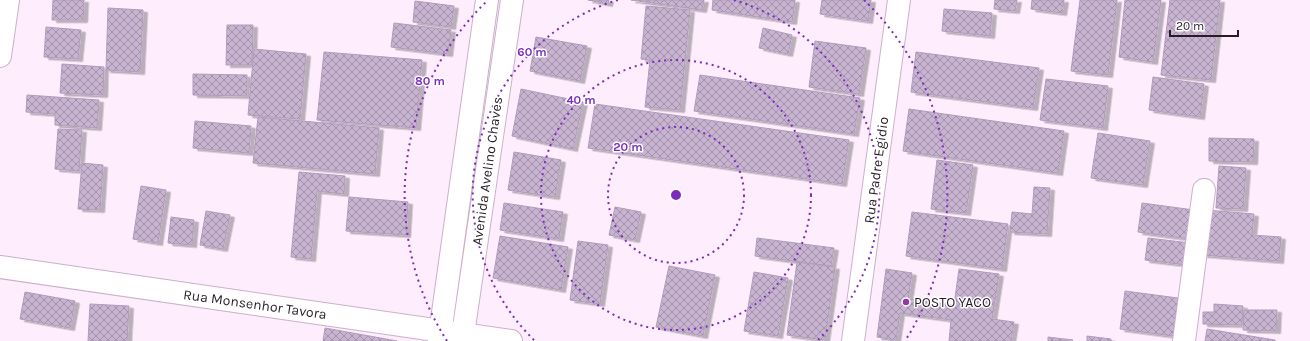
<svg xmlns="http://www.w3.org/2000/svg" width="1310" height="341" font-family="Karla,sans-serif">
<defs>
<pattern id="building-cross-hatch" width="8" height="8" patternUnits="userSpaceOnUse"><rect width="8" height="8" fill="#c8b3d1"/><path d="M0 0l8 8M0 8l8-8" fill="none" stroke="#a291aa"/></pattern>
<filter id="shadow"><feDropShadow dx="4.5" dy="2.5" stdDeviation="0" flood-color="#0004"/></filter>
</defs>
<rect width="100%" height="100%" fill="#feedfd"/>
<g fill="url(#building-cross-hatch)" stroke="#b09cb9" filter="url(#shadow)">
<path d="M53,0H84L83,20H52Z"/>
<path d="M588,0H609L608,4Z"/>
<path d="M631,0H704L702,10Z"/>
<path d="M713,0H795L792,22L712,10Z"/>
<path d="M822,0H871L868,21L820,14Z"/>
<path d="M995,0H1017L1015,11L994,9Z"/>
<path d="M1032,0H1064L1062,13L1031,9Z"/>
<path d="M1080,0H1117L1108,75L1071,71Z"/>
<path d="M1125,0H1161L1153,62L1119,57Z"/>
<path d="M1170,0H1220L1211,80L1161,75Z"/>
<path d="M415,1L454,6L451,27L413,22Z"/>
<path d="M646,6L690,10L680,110L645,107L650,60L641,59Z"/>
<path d="M108,8L143,10L140,72L106,70Z"/>
<path d="M944,9L992,13L990,36L942,31Z"/>
<path d="M394,23L451,30L448,54L391,47Z"/>
<path d="M227,25H253L252,65H226Z"/>
<path d="M46,27L81,30L78,59L44,57Z"/>
<path d="M763,28L792,35L788,54L759,48Z"/>
<path d="M536,37L587,46L580,81L530,71Z"/>
<path d="M815,41L866,48L859,94L809,87Z"/>
<path d="M254,49L306,54L300,119L248,115Z"/>
<path d="M324,52L422,60L416,128L317,120Z"/>
<path d="M916,52L1039,68L1033,108L911,92Z"/>
<path d="M62,64L104,67L103,95L60,93Z"/>
<path d="M193,74L247,75V96L193,95Z"/>
<path d="M700,75L860,98L854,134L694,111Z"/>
<path d="M1153,77L1204,84L1200,117L1149,110Z"/>
<path d="M1046,79L1108,86L1103,128L1040,120Z"/>
<path d="M521,89L583,102L573,149L512,136Z"/>
<path d="M27,95L99,100L97,128L55,125V114L26,112Z"/>
<path d="M595,104L849,140L842,184L588,148Z"/>
<path d="M909,109L1064,131L1058,173L903,151Z"/>
<path d="M258,117L379,128L375,174L253,163Z"/>
<path d="M195,121L251,126L249,153L193,148Z"/>
<path d="M58,129L82,130L79,171L55,169Z"/>
<path d="M1098,133L1150,141L1143,185L1091,178Z"/>
<path d="M1209,138L1254,139L1253,162L1209,161Z"/>
<path d="M514,152L561,160L555,197L508,190Z"/>
<path d="M937,160L973,165L966,213L931,209Z"/>
<path d="M82,163L103,165L100,210L78,209Z"/>
<path d="M1219,166L1246,168L1243,209L1216,208Z"/>
<path d="M299,172L345,176L344,194L317,191L311,259L291,257Z"/>
<path d="M141,186L166,190L158,243L133,239Z"/>
<path d="M1034,187L1050,188L1047,234L1010,232L1012,212L1032,214Z"/>
<path d="M349,197L408,202L406,235L346,231Z"/>
<path d="M504,203L563,212L559,239L500,230Z"/>
<path d="M1142,203L1194,210L1190,239L1138,232Z"/>
<path d="M615,207L641,212L635,240L609,235Z"/>
<path d="M1206,210L1254,214L1252,235L1281,237L1279,261L1203,255Z"/>
<path d="M206,211L230,215L223,249L200,245Z"/>
<path d="M912,212L1008,224L1002,269L906,256Z"/>
<path d="M171,217L194,220L192,245L168,243Z"/>
<path d="M500,236L568,247L561,290L493,278Z"/>
<path d="M757,238L834,248L831,266L755,256Z"/>
<path d="M1148,238L1190,243L1187,265L1145,260Z"/>
<path d="M578,241L608,245L600,304L570,300Z"/>
<path d="M797,262L835,267L825,340L787,335Z"/>
<path d="M669,266L715,275L703,336L656,327Z"/>
<path d="M886,269L912,273L908,299L954,305L959,269L999,274L992,319L1014,322L1011,341H949L951,320L900,313L896,340L877,337Z"/>
<path d="M754,272L788,278L778,336L744,331Z"/>
<path d="M1125,291L1178,298L1173,336L1120,329Z"/>
<path d="M25,292L75,301L70,328L20,319Z"/>
<path d="M90,304L129,306L127,341H88Z"/>
<path d="M1214,304L1243,306L1242,325L1203,324V312H1214Z"/>
<path d="M1244,310H1277L1276,331L1243,330Z"/>
<path d="M325,328L397,341H323Z"/>
<path d="M1207,329L1275,340V341H1205Z"/>
<path d="M1087,336L1111,339V341H1087Z"/>
<path d="M1048,337L1073,340L1048,341Z"/>
</g>
<g fill="none" stroke-linecap="round" stroke-linejoin="round">
<defs>
<g id="minor">
<path d="M0,56L8,0"/>
<path d="M0,267L511,341"/>
<path d="M439,341L487,0"/>
<path d="M462,341L512,0"/>
<path d="M853,341L899,0"/>
<path d="M1184,341L1204,190"/>
</g>
</defs>
<use href="#minor" stroke="#cbb0ca" stroke-width="24"/>
<use href="#minor" stroke="#fff" stroke-width="22"/>
</g>
<g fill="none" stroke="#7b2cbf" stroke-width="2" stroke-dasharray="2 4">
<circle cx="676" cy="195" r="68"/>
<circle cx="676" cy="195" r="135"/>
<path d="M534 340A203 203 0 0 1 618 0M734 0A203 203 0 0 1 818 340"/>
<path d="M447 341A271 271 0 0 1 488 0M864 0A271 271 0 0 1 905 341"/>
</g>
<circle fill="#9238a3" stroke="#fff" stroke-width="1.5" cx="906" cy="302" r="4"/>
<g text-anchor="middle" stroke-width="3" stroke-linejoin="round" paint-order="stroke">
<g font-size="14" fill="#271d27" stroke="#fff">
<text transform="translate(876 170) rotate(-82)" y="5">Rua Padre Egidio</text>
<text transform="translate(487 171) rotate(-82)" y="5">Avenida Avelino Chaves</text>
<text transform="translate(255 304) rotate(8)" y="5">Rua Monsenhor Tavora</text>
</g>
<g font-size="14" fill="#271d27" stroke="#fff" text-anchor="start">
<text x="914" y="307">POSTO YACO</text>
</g>
</g>
<circle cx="676" cy="195" r="6" fill="#7b2cbf" stroke="#fff" stroke-width="2"/>
<g font-size="12" text-anchor="middle" font-weight="bold" fill="#7b2cbf" stroke="#fff" stroke-width="3" stroke-linejoin="round" paint-order="stroke">
<text x="532" y="56">60 m</text>
<text x="430" y="85">80 m</text>
<text x="581" y="104">40 m</text>
<text x="628" y="151">20 m</text>
</g>
<path d="M1170 30v6h68v-6" fill="none" stroke="#271d27" stroke-width="2"/>
<text x="1176" y="30" font-size="12" fill="#271d27" stroke="#ffffff" stroke-width="3" paint-order="stroke">20 m</text>
</svg>
